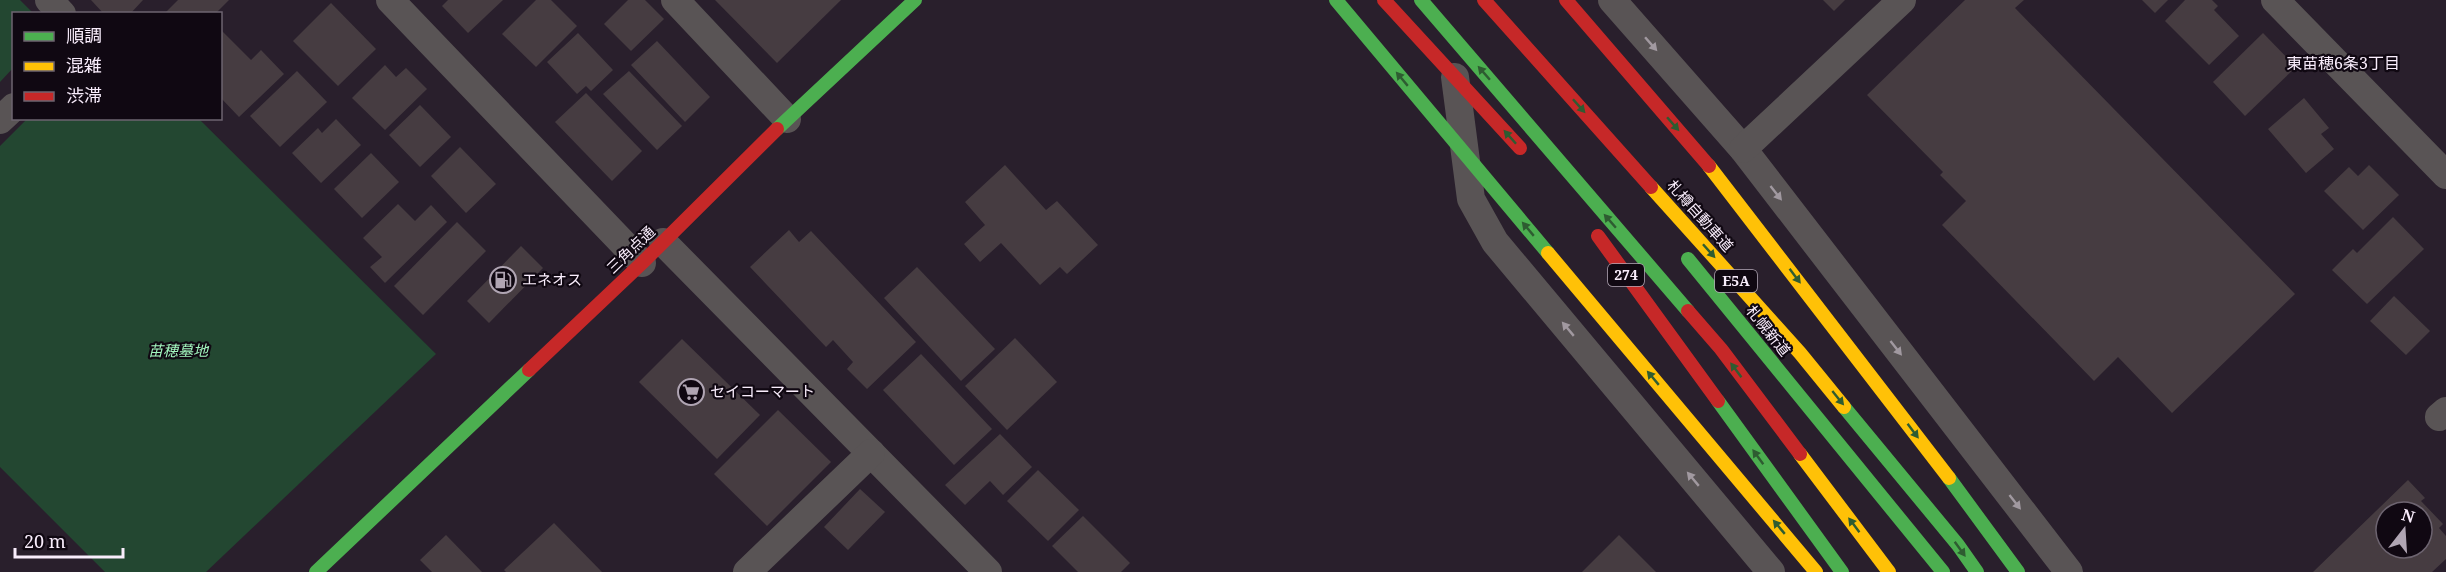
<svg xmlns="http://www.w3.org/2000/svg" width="2446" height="572" font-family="'Noto Serif','Noto Sans JP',serif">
<rect width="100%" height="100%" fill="#291f2c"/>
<g fill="#234731">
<path d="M0,0H20L33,13L14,14L13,68L0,82Z"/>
<path d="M27,119H199L436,354L206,572H105L0,467V146Z"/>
</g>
<g fill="#463c41" fill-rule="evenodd">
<path d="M91,0H143L130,14H104Z"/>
<path d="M178,0H229L215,14H164Z"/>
<path d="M448,0H503L468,33L442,6Z"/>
<path d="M536,0H551L577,26L536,67L502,34Z"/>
<path d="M628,0H645L664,19L631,51L604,24Z"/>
<path d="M715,0H841L777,63Z"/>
<path d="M1823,0H1845L1834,11Z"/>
<path d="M1965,0H2024L2015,8L2295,294L2172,413L2118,357L2094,381L1942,225L1966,201L1940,175L1943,172L1867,95Z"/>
<path d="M2142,0H2168L2155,13Z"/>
<path d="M2185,0H2212L2218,6L2214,10L2239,36L2209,65L2165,21Z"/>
<path d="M331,3L376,49L338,86L293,41Z"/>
<path d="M220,29L251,60L261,50L284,74L239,117L220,97Z"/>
<path d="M578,33L613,70L591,91L586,86L577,94L547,62Z"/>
<path d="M2263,33L2296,67L2245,116L2213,82Z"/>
<path d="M657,41L710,97L685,122L631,65Z"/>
<path d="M385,65L396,77L406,68L427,89L385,130L352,98Z"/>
<path d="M297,71L327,102L280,147L250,116Z"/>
<path d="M629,71L682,126L657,150L603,94Z"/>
<path d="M586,93L642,151L612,181L555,122Z"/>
<path d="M2304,98L2329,128L2321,134L2334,149L2306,173L2268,129Z"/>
<path d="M420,105L451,137L420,167L389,135Z"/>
<path d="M336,119L361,145L321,183L292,153L318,128L322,133Z"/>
<path d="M460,147L496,184L466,213L431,176Z"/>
<path d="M371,153L399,182L362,218L334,189Z"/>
<path d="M1005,165L1046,210L1057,201L1098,245L1067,274L1060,267L1040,285L1001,243L980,262L964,244L985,225L965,202Z"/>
<path d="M2369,165L2399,195L2363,230L2324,191L2349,167L2358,176Z"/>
<path d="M398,204L415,221L431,205L447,222L385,283L370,267L382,257L363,238Z"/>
<path d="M2393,217L2424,249L2367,304L2332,270L2353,249L2357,253Z"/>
<path d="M457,222L486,251L423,315L394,286Z"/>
<path d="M789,230L799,242L811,231L916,342L867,389L847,369L853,362L833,340L826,347L750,267Z"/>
<path d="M521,246L543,268L489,323L467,301Z"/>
<path d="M917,267L995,349L961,381L884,298Z"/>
<path d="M2394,296L2430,331L2406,355L2370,321Z"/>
<path d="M1015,338L1057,382L1007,430L965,386Z"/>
<path d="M682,339L760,415L717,459L639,382Z"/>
<path d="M921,354L992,429L954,465L883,390Z"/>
<path d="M778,410L831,462L767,526L714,474Z"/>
<path d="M1000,434L1032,467L1003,495L990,481L965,505L945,485Z"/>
<path d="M1038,470L1079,510L1048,541L1007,501Z"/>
<path d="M2408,480L2425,498L2421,501L2443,524L2439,528L2446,536V559L2432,572H2313ZM2386,512H2422V548H2386Z"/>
<path d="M860,489L885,512L848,550L824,527Z"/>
<path d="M1083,516L1130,563L1121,572H1078L1052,546Z"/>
<path d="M554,523L602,572H506L504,570Z"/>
<path d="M446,535L482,572H432L420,560Z"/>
<path d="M1619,535L1656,572H1582Z"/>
</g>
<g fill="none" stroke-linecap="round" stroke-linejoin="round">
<g stroke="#595455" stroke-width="28">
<path d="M49,0L62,14"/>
<path d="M390,0L642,263"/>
<path d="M675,0L787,119"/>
<path d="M1612,0L1743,149L2069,572"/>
<path d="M2275,0L2446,175"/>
<path d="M1455,77L1471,199L1495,242L1771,572"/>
<path d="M0,120L14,107"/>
<path d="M1743,149L1902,0"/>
<path d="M663,242L988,572"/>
<path d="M2439,417L2446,411"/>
<path d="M747,572L871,453"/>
</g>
<g stroke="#4caf50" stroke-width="14">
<path d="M1421,0L1688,311"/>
<path d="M777,129L915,0"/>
<path d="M1688,259L1943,572"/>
<path d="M1718,401L1842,572"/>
<path d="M1844,407L1958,545L1977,572"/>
<path d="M1949,478L2018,572"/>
<path d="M316,572L529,370"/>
</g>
<g stroke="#ffc107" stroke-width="14">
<path d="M1709,166L1949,478"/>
<path d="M1651,187L1800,353L1844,407"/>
<path d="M1800,454L1889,572"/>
</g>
<g stroke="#c62828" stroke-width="14">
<path d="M1384,0L1520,148"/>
<path d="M1484,0L1651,187"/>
<path d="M1566,0L1709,166"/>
<path d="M1598,236L1718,401"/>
<path d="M1688,311L1721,349L1800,454"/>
<path d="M529,370L642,263L777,129"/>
</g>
<path stroke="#4caf50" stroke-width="14" d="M1336,0L1548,253"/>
<path stroke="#ffc107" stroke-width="14" d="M1548,253L1816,572"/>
</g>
<defs><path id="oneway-solid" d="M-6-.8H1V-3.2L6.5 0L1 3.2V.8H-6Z" transform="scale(1.5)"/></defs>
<g fill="#a199a0">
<use href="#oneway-solid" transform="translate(1651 44) rotate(49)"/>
<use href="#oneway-solid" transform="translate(1776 193) rotate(52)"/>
<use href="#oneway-solid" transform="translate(1568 329) rotate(-130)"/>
<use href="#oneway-solid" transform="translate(1896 348) rotate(52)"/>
<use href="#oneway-solid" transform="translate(1693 479) rotate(-130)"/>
<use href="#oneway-solid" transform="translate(2015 502) rotate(52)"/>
</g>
<g fill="#2e5c31">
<use href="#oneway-solid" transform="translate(1484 73) rotate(-131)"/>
<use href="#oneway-solid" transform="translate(1402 79) rotate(-130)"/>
<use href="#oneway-solid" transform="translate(1579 106) rotate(48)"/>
<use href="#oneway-solid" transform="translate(1673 124) rotate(49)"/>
<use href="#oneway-solid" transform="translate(1510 137) rotate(-132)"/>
<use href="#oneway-solid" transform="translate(1610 221) rotate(-131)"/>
<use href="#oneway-solid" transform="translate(1528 229) rotate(-130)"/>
<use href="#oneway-solid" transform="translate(1709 251) rotate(48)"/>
<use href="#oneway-solid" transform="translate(1795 276) rotate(53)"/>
<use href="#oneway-solid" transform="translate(1736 370) rotate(-127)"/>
<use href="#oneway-solid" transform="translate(1653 378) rotate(-130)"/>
<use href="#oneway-solid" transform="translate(1838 398) rotate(51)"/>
<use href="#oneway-solid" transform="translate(1913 431) rotate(53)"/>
<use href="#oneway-solid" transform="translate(1758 457) rotate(-126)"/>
<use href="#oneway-solid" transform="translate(1854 525) rotate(-127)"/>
<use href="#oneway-solid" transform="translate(1779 527) rotate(-130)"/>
<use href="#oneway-solid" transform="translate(1960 549) rotate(54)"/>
</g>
<defs>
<symbol id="fuel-ring" viewBox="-11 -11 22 22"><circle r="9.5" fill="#100812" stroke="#b0a5b3" stroke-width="1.5"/><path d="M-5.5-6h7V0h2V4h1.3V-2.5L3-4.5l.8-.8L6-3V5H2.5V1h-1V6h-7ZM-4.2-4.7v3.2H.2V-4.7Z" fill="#b0a5b3"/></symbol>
<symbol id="supermarket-ring" viewBox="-11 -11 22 22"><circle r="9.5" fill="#100812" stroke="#b0a5b3" stroke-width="1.5"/><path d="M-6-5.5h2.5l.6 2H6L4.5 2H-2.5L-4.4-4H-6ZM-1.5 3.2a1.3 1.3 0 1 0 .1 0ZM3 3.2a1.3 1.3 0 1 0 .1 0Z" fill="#b0a5b3"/></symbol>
</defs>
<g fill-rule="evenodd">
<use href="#fuel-ring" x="488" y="265" width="30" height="30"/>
<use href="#supermarket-ring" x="676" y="377" width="30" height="30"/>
</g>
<g text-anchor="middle" stroke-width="4.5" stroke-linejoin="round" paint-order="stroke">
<g fill="#100812" stroke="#b3a8b6" stroke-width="1.5">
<rect x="1608" y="264" width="36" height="22" rx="4.5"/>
<rect x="1715" y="270" width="42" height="22" rx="4.5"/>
</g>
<g font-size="14" font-weight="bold" fill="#f9edfc">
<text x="1626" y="280">274</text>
<text x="1736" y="286">E5A</text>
</g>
<g font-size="15" fill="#f9edfc" stroke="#100812">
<text transform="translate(1700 216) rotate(48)" y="5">札樽自動車道</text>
<text transform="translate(631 250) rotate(-44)" y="5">三角点通</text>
<text transform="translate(1768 331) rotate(51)" y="5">札幌新道</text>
</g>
<g font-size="15" fill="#f9edfc" stroke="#100812" text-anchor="start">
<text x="522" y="285">エネオス</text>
<text x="710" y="397">セイコーマート</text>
</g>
<g font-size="15" font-style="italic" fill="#a2f5be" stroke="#100812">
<text x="178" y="356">苗穂墓地</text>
</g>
<g font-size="16" fill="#f9edfc" stroke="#100812">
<text x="2343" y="69">東苗穂6条3丁目</text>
</g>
</g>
<rect x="12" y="12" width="210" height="108" fill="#100812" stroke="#6d6470" stroke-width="1.5"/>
<rect x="24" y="32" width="30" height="9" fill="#4caf50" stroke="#6d6470" stroke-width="1.5"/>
<text x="66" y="42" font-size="18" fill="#f9edfc">順調</text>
<rect x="24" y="62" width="30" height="9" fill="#ffc107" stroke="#6d6470" stroke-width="1.5"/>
<text x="66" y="72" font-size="18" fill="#f9edfc">混雑</text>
<rect x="24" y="92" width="30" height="9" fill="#c62828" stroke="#6d6470" stroke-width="1.5"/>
<text x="66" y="102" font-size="18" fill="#f9edfc">渋滞</text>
<g transform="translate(2404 530) rotate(17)"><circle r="28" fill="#100812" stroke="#6d6470" stroke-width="1.5"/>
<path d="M0-4.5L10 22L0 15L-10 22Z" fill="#b0a5b3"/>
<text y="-9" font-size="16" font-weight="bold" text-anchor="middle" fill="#f9edfc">N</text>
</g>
<path d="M15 548v9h108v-9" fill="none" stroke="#f9edfc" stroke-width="3"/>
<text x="24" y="548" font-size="18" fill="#f9edfc" stroke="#100812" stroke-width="4.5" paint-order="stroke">20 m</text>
</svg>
